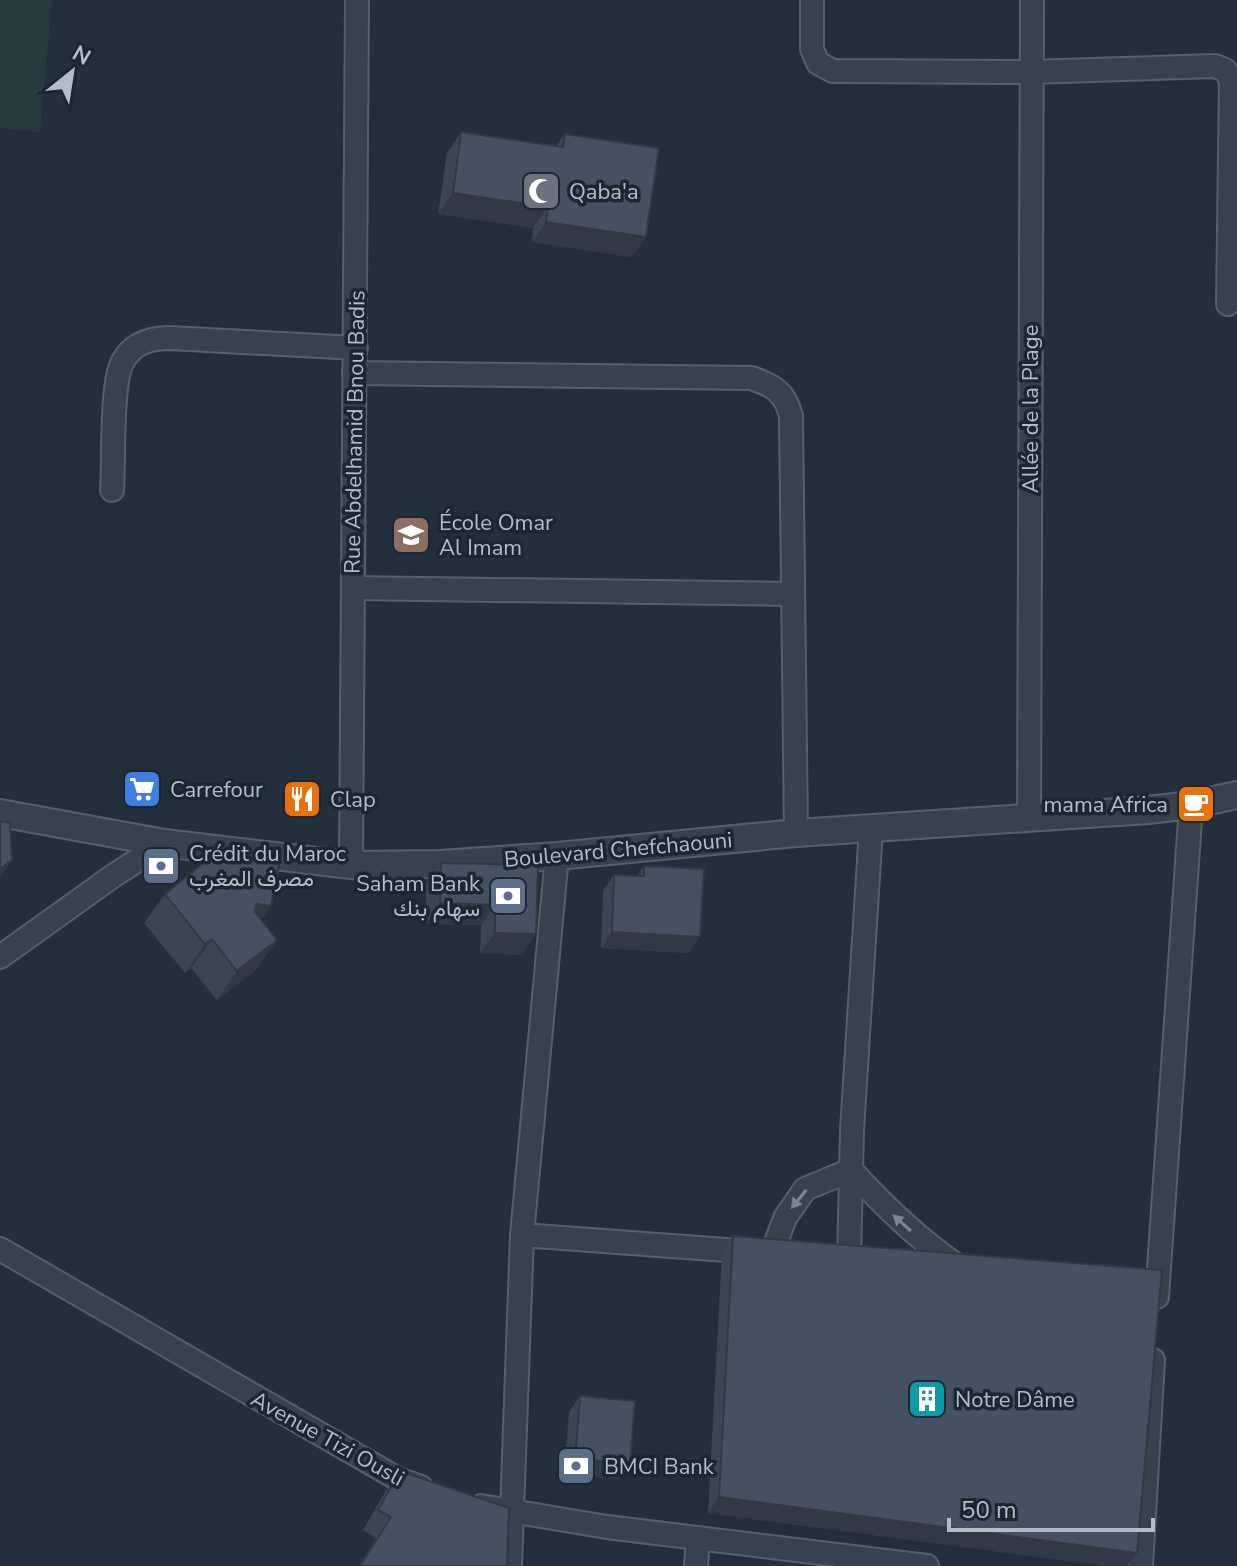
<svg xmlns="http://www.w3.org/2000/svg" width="1237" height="1566" font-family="'Nunito Sans',Vazirmatn,sans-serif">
<rect width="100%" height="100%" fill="#242f3e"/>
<path fill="#263c3f" d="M0,0H52L40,132L0,128Z"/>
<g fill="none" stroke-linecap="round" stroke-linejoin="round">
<defs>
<g id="minor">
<path d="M812,0V49L818,63L833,71L1031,72L1215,66L1225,70L1231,80L1228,304"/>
<path d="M354,373L751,378C773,385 785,392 791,416L796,833"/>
<path d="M112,490C114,461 111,386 122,363C132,343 150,338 170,338L356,348"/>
<path d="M353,588L792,594"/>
<path d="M1029,817L1032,0"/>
<path d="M351,865L357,0"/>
<path d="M0,957L113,876L164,843"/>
<path d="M522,1235L753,1252"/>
<path d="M0,1249L398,1479L421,1487"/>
<path d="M772,1253L785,1218L805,1189L851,1170C885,1207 918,1239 959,1267"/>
<path d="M849,1261L852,1130L871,828"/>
<path d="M1157,1297L1191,805"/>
<path d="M481,1506L607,1527L927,1566"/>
<path d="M510,1566L522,1235L557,856"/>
<path d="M696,1566L698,1538"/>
<path d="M1141,1566L1153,1360"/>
</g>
<path id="tertiary" d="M0,813L164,843L351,865L440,864L557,856L796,833L1148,810L1191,805L1237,795"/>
</defs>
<use href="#minor" stroke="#565f6c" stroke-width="26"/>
<use href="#tertiary" stroke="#565f6c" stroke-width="30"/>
<use href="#minor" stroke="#38414e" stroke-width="22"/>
<use href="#tertiary" stroke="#38414e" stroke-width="26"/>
</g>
<g fill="#3b4654">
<path d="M461,132L556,146L565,134L646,237L631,257L532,242L533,228L438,214L447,153Z"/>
<path d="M441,863L538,865L522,955L480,953L481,925L426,924V883Z"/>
<path d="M644,866L700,937L689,953L601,948L603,890L614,875L637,876Z"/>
<path d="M165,894L262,920L277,940L257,969L217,1000L191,968L185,973L144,923Z"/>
<path d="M733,1236L1137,1553L1128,1566H1106L708,1513L722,1252Z"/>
<path d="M580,1396L619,1479L564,1474L569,1412Z"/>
<path d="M400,1471L507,1566H359L376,1538L363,1530L385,1492Z"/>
</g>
<g fill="#303945">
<path d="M453,193L548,207L533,228L438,214Z"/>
<path d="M546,222L646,237L631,257L532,242Z"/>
<path d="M12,860L0,878V869Z"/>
<path d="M440,903L495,905L481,925L426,924Z"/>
<path d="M256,904L271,906L251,935Z"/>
<path d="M612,932L700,937L689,953L601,948Z"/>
<path d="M495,933L536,934L522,955L480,953Z"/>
<path d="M212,939L191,968L185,973L205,944Z"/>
<path d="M277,940L257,969L217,1000L237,971Z"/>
<path d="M575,1459L630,1463L619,1479L564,1474Z"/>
<path d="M719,1497L1137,1553L1128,1566H1106L708,1513Z"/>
</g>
<g fill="#455162" stroke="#303945" stroke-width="2">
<path d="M461,132L563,147L565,134L659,148L646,237L546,222L548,207L453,193Z"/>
<path d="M0,821L10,823L12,860L0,869Z"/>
<path d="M216,853L279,864L271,906L256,904L255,912L277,940L237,971L212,939L205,944L165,894Z"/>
<path d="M441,863L538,865L536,934L495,933V905L440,903Z"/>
<path d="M644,866L704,869L700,937L612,932L614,875L644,876Z"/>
<path d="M733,1236L1162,1270L1137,1553L719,1497Z"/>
<path d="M580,1396L635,1401L630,1463L575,1459Z"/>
<path d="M400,1471L509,1508L507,1566H360L391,1517L378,1510Z"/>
</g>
<defs><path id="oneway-solid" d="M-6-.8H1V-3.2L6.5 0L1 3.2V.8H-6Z" transform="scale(2)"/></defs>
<g fill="#7c8592">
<use href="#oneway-solid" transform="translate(799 1199) rotate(129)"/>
<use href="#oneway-solid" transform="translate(902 1223) rotate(-138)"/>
</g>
<defs>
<symbol id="mosque-square" viewBox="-11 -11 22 22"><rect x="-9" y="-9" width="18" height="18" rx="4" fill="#6b7280" stroke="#1d2633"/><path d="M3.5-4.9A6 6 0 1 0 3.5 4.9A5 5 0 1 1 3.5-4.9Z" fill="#fff"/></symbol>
<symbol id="school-square" viewBox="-11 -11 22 22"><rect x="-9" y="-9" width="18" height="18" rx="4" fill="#8d6e63" stroke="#1d2633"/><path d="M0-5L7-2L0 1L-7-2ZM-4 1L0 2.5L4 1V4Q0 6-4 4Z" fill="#fff"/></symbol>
<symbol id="supermarket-square" viewBox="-11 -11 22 22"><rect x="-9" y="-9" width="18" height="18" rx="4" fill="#3f7fe0" stroke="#1d2633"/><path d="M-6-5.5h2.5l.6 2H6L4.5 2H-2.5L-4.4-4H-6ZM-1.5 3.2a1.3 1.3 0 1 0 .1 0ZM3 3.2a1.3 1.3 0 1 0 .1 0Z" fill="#fff"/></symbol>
<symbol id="restaurant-square" viewBox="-11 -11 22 22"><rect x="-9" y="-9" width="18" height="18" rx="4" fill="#e8710a" stroke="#1d2633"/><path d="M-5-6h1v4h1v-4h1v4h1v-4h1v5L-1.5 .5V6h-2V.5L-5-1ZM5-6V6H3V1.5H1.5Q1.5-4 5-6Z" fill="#fff"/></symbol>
<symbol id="cafe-square" viewBox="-11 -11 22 22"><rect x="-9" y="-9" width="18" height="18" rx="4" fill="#e8710a" stroke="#1d2633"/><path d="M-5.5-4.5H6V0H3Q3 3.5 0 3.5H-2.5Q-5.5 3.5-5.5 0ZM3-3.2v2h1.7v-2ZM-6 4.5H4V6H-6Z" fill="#fff"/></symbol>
<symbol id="bank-square" viewBox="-11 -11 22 22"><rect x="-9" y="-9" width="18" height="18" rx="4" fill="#5c6f8a" stroke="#1d2633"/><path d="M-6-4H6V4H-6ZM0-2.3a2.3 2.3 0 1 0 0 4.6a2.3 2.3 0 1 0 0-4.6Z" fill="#fff"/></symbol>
<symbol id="building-square" viewBox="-11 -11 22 22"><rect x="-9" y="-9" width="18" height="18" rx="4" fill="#0f9aa8" stroke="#1d2633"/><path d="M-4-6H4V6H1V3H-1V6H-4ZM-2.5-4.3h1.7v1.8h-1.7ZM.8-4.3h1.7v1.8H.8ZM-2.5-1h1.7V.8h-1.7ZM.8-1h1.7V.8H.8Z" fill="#fff"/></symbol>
</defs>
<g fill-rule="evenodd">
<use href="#mosque-square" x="519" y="169" width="44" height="44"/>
<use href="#school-square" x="389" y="513" width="44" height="44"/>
<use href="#supermarket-square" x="120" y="767" width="44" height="44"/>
<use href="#restaurant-square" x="280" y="777" width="44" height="44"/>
<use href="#cafe-square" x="1174" y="782" width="44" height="44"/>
<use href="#bank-square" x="139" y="844" width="44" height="44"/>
<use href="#bank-square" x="486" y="874" width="44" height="44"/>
<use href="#building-square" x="905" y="1377" width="44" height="44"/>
<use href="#bank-square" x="554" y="1444" width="44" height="44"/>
</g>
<g text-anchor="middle" stroke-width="7" stroke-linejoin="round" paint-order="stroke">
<g font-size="22" fill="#b4bcc9" stroke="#1d2633" text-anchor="start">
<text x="569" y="199">Qaba'a</text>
<text x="439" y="530">École Omar<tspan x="439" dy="25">Al Imam</tspan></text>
<text x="170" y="797">Carrefour</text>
<text x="330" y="807">Clap</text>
<text x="1168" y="812" text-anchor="end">mama Africa</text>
<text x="189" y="861">Crédit du Maroc<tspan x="189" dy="25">مصرف المغرب</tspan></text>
<text x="480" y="891" text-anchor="end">Saham Bank<tspan x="480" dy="25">سهام بنك</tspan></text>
<text x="955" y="1407">Notre Dâme</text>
<text x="604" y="1474">BMCI Bank</text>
</g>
<g font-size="22" fill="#b4bcc9" stroke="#1d2633">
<text transform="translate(1030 409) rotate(-90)" y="8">Allée de la Plage</text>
<text transform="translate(354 432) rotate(-89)" y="8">Rue Abdelhamid Bnou Badis</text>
<text transform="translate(618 849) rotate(-5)" y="8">Boulevard Chefchaouni</text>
<text transform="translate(328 1438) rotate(29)" y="8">Avenue Tizi Ousli</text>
</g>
</g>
<g transform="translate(72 72) rotate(30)" stroke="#1d2633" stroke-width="6" paint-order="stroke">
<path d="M0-6L14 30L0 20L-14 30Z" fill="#b4bcc9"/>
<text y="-12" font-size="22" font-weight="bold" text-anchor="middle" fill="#b4bcc9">N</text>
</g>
<path d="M949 1518v12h204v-12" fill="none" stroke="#b4bcc9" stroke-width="4"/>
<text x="961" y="1518" font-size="24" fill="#b4bcc9" stroke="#1d2633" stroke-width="6" paint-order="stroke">50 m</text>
</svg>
